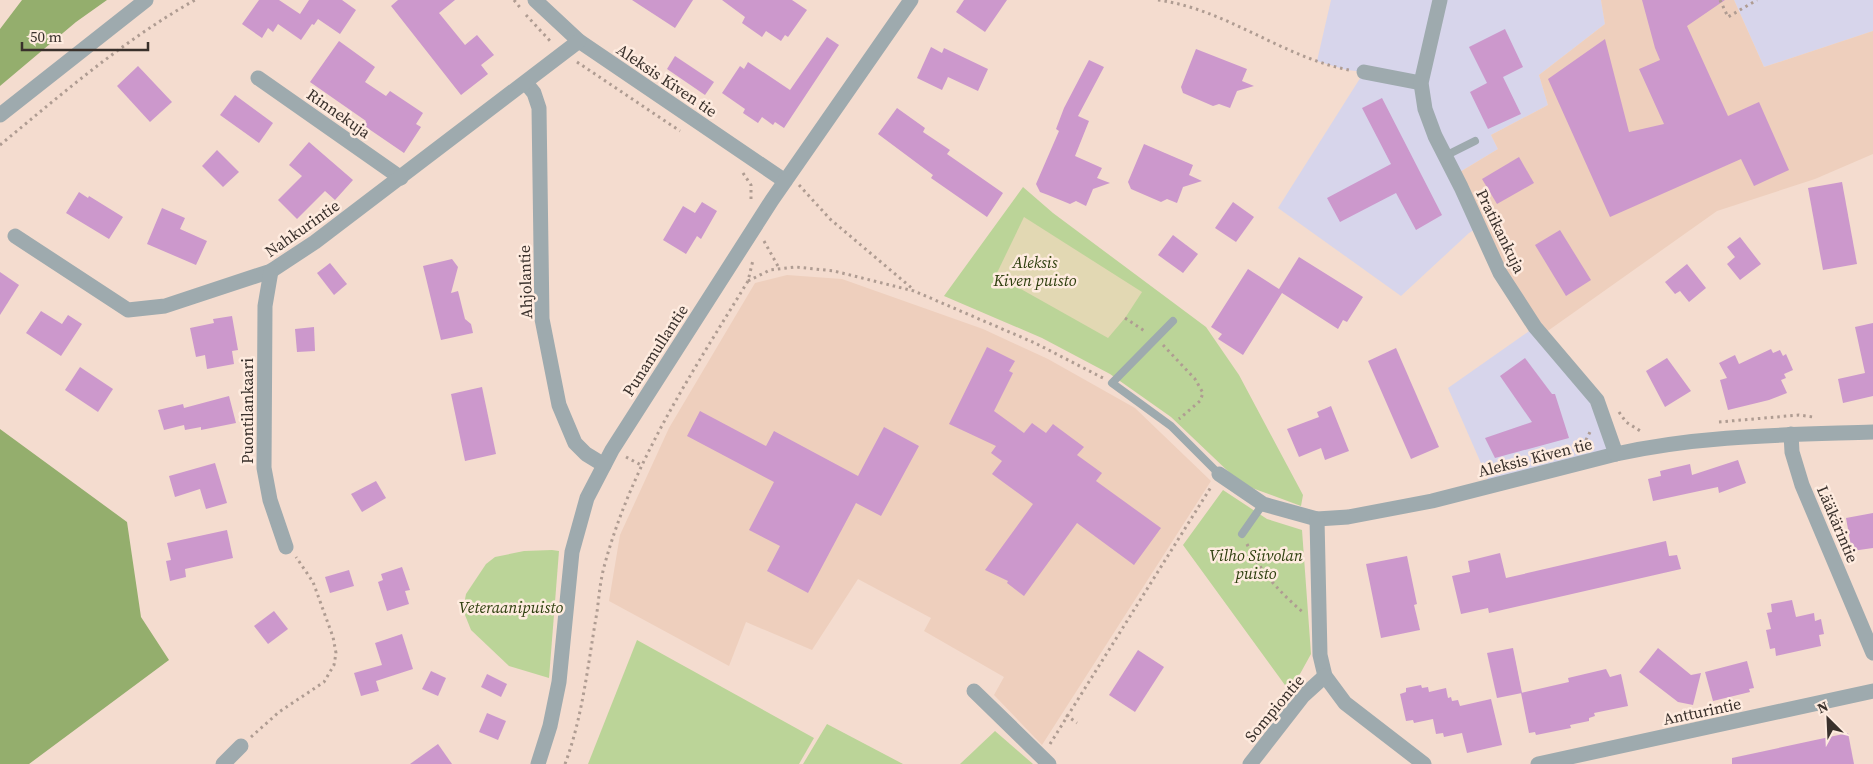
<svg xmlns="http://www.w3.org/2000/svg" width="1873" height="764" font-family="'Source Serif 4',serif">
<rect width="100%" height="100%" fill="#f4dccf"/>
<g fill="#d7d5eb">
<path d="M1331,0H1601L1605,24L1539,75L1548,105L1491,135L1498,149L1455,175L1479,227L1469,233L1401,296L1278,208L1364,72L1347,70L1317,61Z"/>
<path d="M1734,0H1873V31L1764,67Z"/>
<path d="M1535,327L1597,400L1616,454L1491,486L1448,388Z"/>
</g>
<g fill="#eecfbd">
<path d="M1601,0H1734L1764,67L1873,31V154L1815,179L1717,211L1542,335L1455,175L1498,149L1491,135L1548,105L1539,75L1605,24Z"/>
<path d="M787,275L842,279L983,329L1048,359L1135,408L1211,481L1042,745L994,695L1004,677L924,631L931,618L858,579L812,650L746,622L729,666L609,601L620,535L669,428L755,283Z"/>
</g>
<g fill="#bbd498">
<path d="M1023,187L1053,213L1206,327L1239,375L1303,495L1301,506L1252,488L1232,475L1171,417L1110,374L1042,338L944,296Z"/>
<path d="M1223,490L1267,519L1302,530L1311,654L1290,692L1183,545Z"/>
<path d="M552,550L559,551L549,678L509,666L471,630L463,610L466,594L486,564L495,557L524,551Z"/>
<path d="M637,640L814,738L799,764H588Z"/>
<path d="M827,724L903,764H803Z"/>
<path d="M995,731L1033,764H960Z"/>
</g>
<g fill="#94ae6d">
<path d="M22,0H107L76,22L0,86V29Z"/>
<path d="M0,429L127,522L141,617L169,660L29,764H0Z"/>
</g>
<path fill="#e2d8b3" d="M1024,217L1142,292L1125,318L1108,338L996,275Z"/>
<g fill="#cc98cc">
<path d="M259,0H279L300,14L309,0H342L356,10L340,34L318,19L314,25L312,24L301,40L278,24L273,32L268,28L262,38L242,24Z"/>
<path d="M398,0H455L439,13L465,45L477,35L494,55L481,65L488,74L461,95L391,6Z"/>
<path d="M632,0H693L675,28Z"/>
<path d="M722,0H792L807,10L788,37L785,35L781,41L766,31L762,37L742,23L745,17Z"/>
<path d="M964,0H1007L985,32L956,12Z"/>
<path d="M1642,0H1725L1687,26L1728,116L1759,102L1789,170L1754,186L1741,159L1610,217L1548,79L1605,39L1629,132L1664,124L1639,69L1660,60L1655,48Z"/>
<path d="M1505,29L1523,67L1503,77L1521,114L1488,129L1470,92L1487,83L1469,47Z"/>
<path d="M827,37L839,45L784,128L775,122L773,125L762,117L758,123L743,113L745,109L722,93L740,66L744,69L748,62L790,90Z"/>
<path d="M339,41L375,67L365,82L386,96L390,91L423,113L416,124L421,127L404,153L363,125L366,121L310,82Z"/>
<path d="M931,47L942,53L944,48L988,69L978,91L948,77L942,90L917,78Z"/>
<path d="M1196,49L1247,69L1242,81L1254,86L1237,91L1230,108L1219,104L1213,106L1183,93L1181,87Z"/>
<path d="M675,56L714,82L705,95L667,69Z"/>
<path d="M1089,60L1104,67L1078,116L1089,121L1075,156L1102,168L1097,178L1110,183L1093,189L1086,206L1076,201L1070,204L1048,195L1040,192L1036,184L1059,131L1056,129L1064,108Z"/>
<path d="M138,66L172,102L150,122L117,86Z"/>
<path d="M235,95L273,123L259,143L220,115Z"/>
<path d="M1382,98L1442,215L1416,230L1396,193L1340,222L1327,198L1391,164L1362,108Z"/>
<path d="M897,108L925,128L923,132L950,150L947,154L1003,193L987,217L931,178L933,175L878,134Z"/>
<path d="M309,142L353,180L335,200L325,191L297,219L278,200L302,176L289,165Z"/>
<path d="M1144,144L1193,165L1189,175L1202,181L1183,187L1177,203L1167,199L1161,202L1131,189L1128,182Z"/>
<path d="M217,150L239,172L223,187L202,166Z"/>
<path d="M1519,157L1534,183L1497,204L1482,179Z"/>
<path d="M1842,182L1857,264L1823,270L1808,188Z"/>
<path d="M79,192L88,198L89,196L123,217L109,239L66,213Z"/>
<path d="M702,202L717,211L701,239L697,236L686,254L663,240L683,206L695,213Z"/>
<path d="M1233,202L1254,217L1236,242L1215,228Z"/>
<path d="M162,208L185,218L180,229L207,241L196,265L147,244Z"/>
<path d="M1560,230L1591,280L1566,296L1535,245Z"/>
<path d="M1173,235L1198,254L1183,273L1158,255Z"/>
<path d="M1740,237L1761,264L1740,280L1727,264L1735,257L1727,247Z"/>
<path d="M1299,257L1363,297L1347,322L1343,320L1338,329L1282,293L1243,355L1218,339L1222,334L1211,327L1248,269L1279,289Z"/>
<path d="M452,259L458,267L451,293L458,291L465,319L471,324L473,333L441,340L423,266Z"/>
<path d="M330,263L347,284L334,295L317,273Z"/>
<path d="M1687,264L1706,288L1689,302L1680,291L1675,294L1665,282Z"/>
<path d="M0,272L19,285L0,315Z"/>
<path d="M41,311L62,324L68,315L82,324L61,356L26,333Z"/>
<path d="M232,316L238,350L232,351L234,364L207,369L205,355L196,357L190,328L214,323L213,319Z"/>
<path d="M1873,323V396L1843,403L1838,379L1865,373L1855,327Z"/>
<path d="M314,327L315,351L297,352L295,329Z"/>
<path d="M987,347L1015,361L1009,371L1013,373L994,411L1024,433L1032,423L1046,433L1053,424L1084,447L1077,455L1102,473L1096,481L1161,528L1134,565L1077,523L1024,596L1007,583L1008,581L985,570L1033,504L992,474L1002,461L991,453L996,446L949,424Z"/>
<path d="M1396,348L1439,447L1411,459L1368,361Z"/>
<path d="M1771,349L1773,353L1780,350L1783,356L1786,354L1793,370L1784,374L1786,378L1781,380L1787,393L1769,400L1728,410L1720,380L1727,378L1719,363L1735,355L1739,364Z"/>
<path d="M1525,358L1552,394H1555L1569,438L1495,458L1485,438L1532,422L1500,376Z"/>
<path d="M1667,358L1691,391L1665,407L1646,371Z"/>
<path d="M80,367L113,389L98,412L65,390Z"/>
<path d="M482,387L496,454L465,461L451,394Z"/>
<path d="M229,396L236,423L201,430V427L185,430L184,425L164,430L158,410L183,404L184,408Z"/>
<path d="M1331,406L1349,451L1325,460L1321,448L1299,457L1287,429L1319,417L1317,412Z"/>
<path d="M700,411L766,446L774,431L858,476L884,427L919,446L881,516L856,503L808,593L767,571L780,546L749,530L774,482L687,436Z"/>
<path d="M1738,460L1746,483L1719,493L1718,487L1653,501L1648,479L1661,476L1660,471L1690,464L1692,475Z"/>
<path d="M215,463L227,503L206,509L200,489L175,497L169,476Z"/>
<path d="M376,481L386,498L362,512L351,494Z"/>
<path d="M1873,513V548L1852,551L1846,518Z"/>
<path d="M227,530L233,558L185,569L186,577L170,581L166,561L171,560L167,543Z"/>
<path d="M1666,541L1669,556L1677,555L1681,569L1489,613L1488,608L1461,614L1452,576L1470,572L1468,561L1500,553L1506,578Z"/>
<path d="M1407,556L1417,604L1414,605L1420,630L1381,638L1366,564Z"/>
<path d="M402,567L410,590L405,591L409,604L387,611L378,582L383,580L381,574Z"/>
<path d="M349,570L354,586L330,593L325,577Z"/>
<path d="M1792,600L1796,617L1814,613L1815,621L1821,619L1824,634L1819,635L1821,646L1776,656L1775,648L1770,649L1766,630L1771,629L1767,613L1772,612L1771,604Z"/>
<path d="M274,611L288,629L268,644L254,626Z"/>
<path d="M402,634L413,669L376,681L379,691L361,696L354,673L382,665L375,643Z"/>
<path d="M1513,648L1522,693L1497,698L1487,653Z"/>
<path d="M1658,648L1691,675L1701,673L1693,705L1678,702L1639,672Z"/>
<path d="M1138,650L1164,667L1135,712L1109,695Z"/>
<path d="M1747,661L1754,688L1749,689L1750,692L1713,701L1705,672Z"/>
<path d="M1606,669L1610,677L1621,674L1628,706L1594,713L1595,716L1589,718V721L1570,725L1571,728L1536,735L1535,732L1529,733L1521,693L1569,682L1568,678Z"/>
<path d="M431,671L446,678L438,696L422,689Z"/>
<path d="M487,674L507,684L501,697L481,687Z"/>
<path d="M1421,685L1422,688L1428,687L1429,692L1446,688L1448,698L1451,697L1452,701L1458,700L1460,706L1491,699L1502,745L1467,753L1462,733L1444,737L1443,733L1436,734L1433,719L1414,723L1413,720L1406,721L1400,694L1406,692V688Z"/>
<path d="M487,713L506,721L498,740L479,732Z"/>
<path d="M1848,733L1854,764H1732V758Z"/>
<path d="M438,744L452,764H410Z"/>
</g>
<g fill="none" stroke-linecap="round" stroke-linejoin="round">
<g stroke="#af9c92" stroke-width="3" stroke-dasharray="2.5 4" stroke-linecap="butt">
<path d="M514,0L522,10"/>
<path d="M1158,0C1226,9 1282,57 1349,70"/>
<path d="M1720,0L1728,17L1757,0"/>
<path d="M526,15L552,43"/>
<path d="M577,62L680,131"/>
<path d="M0,145C63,93 124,40 195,0"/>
<path d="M743,173L751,185V202"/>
<path d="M799,185L830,219L914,290"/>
<path d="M764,241L779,268"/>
<path d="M748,281L770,270L796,267L834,271L914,291L1035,343L1103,378"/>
<path d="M1125,318L1146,332"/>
<path d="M1163,345L1195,379L1203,393L1200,401L1179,419"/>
<path d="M1619,412L1626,422L1642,432"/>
<path d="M1719,422L1799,415L1813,417"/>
<path d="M1583,446L1591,430"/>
<path d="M626,457L641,465"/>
<path d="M1247,544C1259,570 1282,595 1304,613"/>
<path d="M1066,715L1077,723"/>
<path d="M251,737L279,712L324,682L334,665L336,653L333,637L313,582L296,557"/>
<path d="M1050,744L1211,487"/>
<path d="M565,764C583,716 588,663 597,612C599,597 600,582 604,567C632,462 692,373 748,281L753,260"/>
</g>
<g stroke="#9eaaae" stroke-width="8">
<path d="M1445,156L1475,141"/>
<path d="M1173,321L1112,383L1171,426L1219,474"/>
<path d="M1242,534L1263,504"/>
</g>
<g stroke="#9eaaae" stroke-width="15">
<path d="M535,0L579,41L785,181"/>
<path d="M1364,72L1421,83"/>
<path d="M258,78L401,178"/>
<path d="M526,83L534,93L539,108L542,319L559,405L575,443L586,454L604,465"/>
<path d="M15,236L128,310L165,306L271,271L315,242L579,41"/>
<path d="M271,271L265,306L264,468L270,500L286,547"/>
<path d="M1791,434L1792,452L1802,485L1873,653"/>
<path d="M1219,474L1263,504L1317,519L1348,517L1432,501L1616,454"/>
<path d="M1317,519L1320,655L1325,676L1345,703L1424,764"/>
<path d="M974,691L1049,764"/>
<path d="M223,764L241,746"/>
<path d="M1250,764L1303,696L1325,676"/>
<path d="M1538,764L1873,691"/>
</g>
<g stroke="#9eaaae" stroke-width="15">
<path d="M1440,0L1421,83L1425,109L1435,136L1461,187L1500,273L1535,327L1597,400L1616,454C1701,435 1786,435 1873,432"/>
<path d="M0,115L146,0"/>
<path d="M538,764L550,726L559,682L572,552L587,498L612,450L772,200L911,0"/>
</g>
</g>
<g text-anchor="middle" stroke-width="5" stroke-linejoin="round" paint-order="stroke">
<g font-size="16" fill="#39302b" stroke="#feebdf">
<text transform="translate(667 80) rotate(34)" y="6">Aleksis Kiven tie</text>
<text transform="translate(339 113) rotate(35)" y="6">Rinnekuja</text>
<text transform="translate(302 228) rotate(-35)" y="6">Nahkurintie</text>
<text transform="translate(1501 231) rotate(64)" y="6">Pratikankuja</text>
<text transform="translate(525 282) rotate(-92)" y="6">Ahjolantie</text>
<text transform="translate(655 350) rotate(-57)" y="6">Punamullantie</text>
<text transform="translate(247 411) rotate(-90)" y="6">Puontilankaari</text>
<text transform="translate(1535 457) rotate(-14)" y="6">Aleksis Kiven tie</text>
<text transform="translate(1838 524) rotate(67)" y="6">Lääkärintie</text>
<text transform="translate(1274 708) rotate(-50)" y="6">Sompiontie</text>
<text transform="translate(1702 711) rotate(-12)" y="6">Antturintie</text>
</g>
<g font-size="16" font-style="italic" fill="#2d3e0d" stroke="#feebdf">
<text x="1035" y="268">Aleksis<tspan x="1035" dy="18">Kiven puisto</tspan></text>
<text x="1256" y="561">Vilho Siivolan<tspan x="1256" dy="18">puisto</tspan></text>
<text x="511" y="613">Veteraanipuisto</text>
</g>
</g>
<g transform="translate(1828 719) rotate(336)" stroke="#feebdf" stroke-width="4" paint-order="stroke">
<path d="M0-4L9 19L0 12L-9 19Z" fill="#39302b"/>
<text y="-8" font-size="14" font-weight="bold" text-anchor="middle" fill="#39302b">N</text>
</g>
<path d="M22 42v8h126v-8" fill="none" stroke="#39302b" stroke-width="2.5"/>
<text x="30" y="42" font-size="15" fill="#39302b" stroke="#feebdf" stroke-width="4" paint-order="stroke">50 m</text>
</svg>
